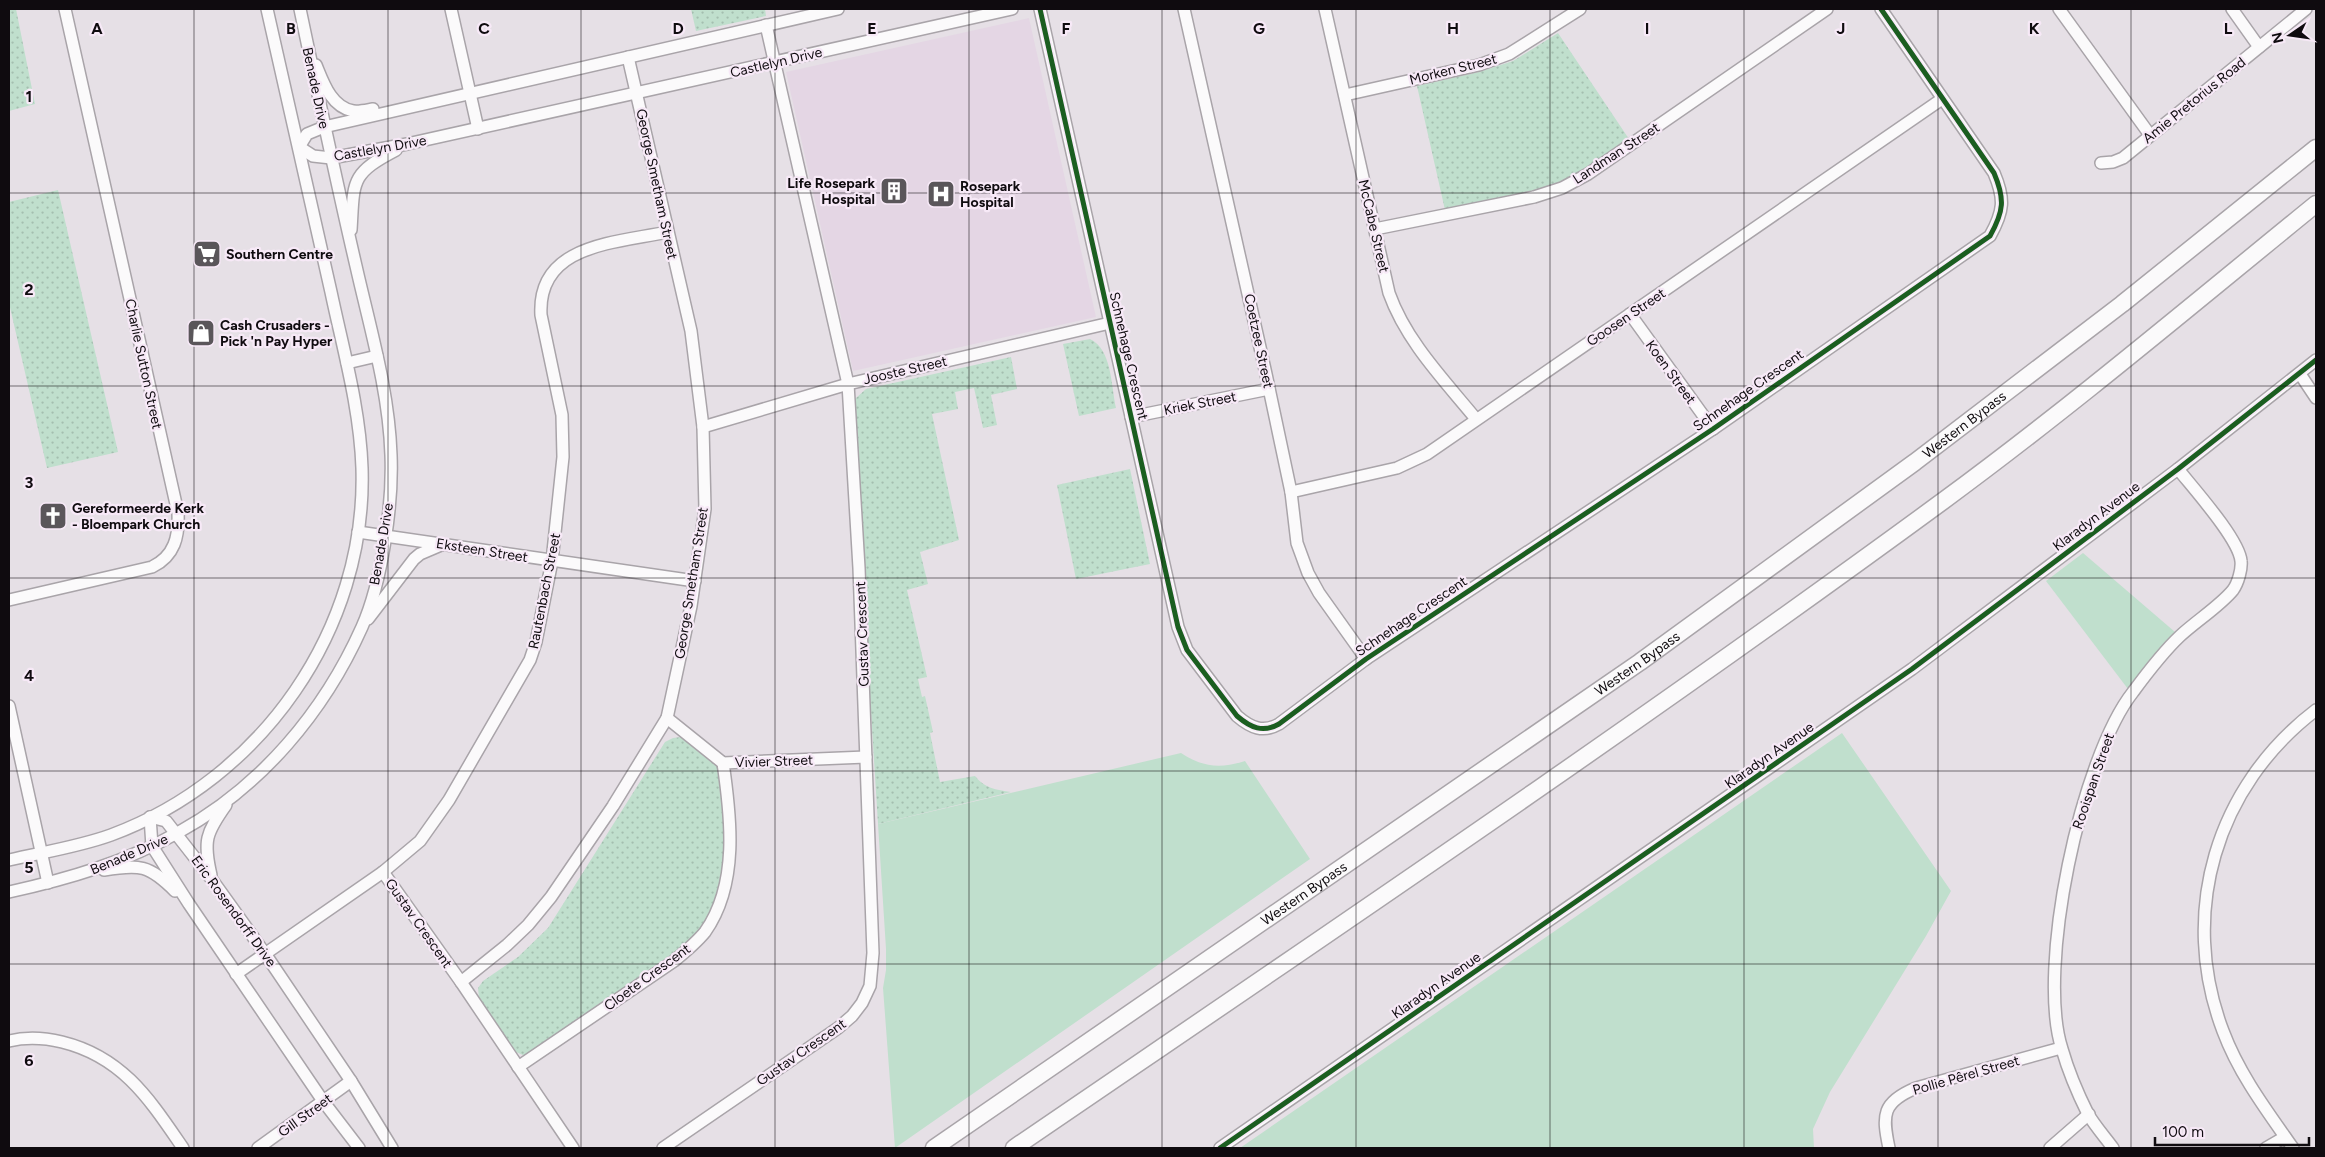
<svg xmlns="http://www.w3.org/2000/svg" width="2325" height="1157" font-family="Figtree,sans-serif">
<defs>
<pattern id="park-dots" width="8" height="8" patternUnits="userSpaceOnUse" patternTransform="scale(1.25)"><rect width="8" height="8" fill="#c0dfcd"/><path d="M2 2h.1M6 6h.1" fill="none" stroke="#a4beaf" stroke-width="1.8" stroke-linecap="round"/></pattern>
</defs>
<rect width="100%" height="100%" fill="#e6e0e6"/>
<path fill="#e4d6e4" d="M1029,18L1096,317L853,371L786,72Z"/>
<g fill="#c0dfcd">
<path d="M2083,553L2175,632L2128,689L2046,581Z"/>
<path d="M1842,733L1951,891L1926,936L1830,1092L1813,1129L1814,1148H1240Z"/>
<path d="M1181,753C1202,767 1220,769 1245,761L1310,859L895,1148L883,988L886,970V949L878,824Z"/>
</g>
<g fill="url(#park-dots)">
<path d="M9,9H16L35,104L9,111Z"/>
<path d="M691,9H765L766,16L696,31Z"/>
<path d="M1558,33L1629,139C1607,155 1586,172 1561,183C1526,199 1483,202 1445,210L1417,86L1479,72L1513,61Z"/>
<path d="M58,190L118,452L47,468L9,303V202Z"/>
<path d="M1090,339C1112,349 1111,386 1116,408L1079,416L1063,344Z"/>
<path d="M1011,357L1017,389L991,395L997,425L983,428L974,388L955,392L958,409L932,414L959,540L920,552L928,584L907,590L927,677L918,679L922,697L925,696L933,732L930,733L940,782L975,776C984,788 996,790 1011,792L878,824L852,408L856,398L866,389Z"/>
<path d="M1130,469L1150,564L1076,579L1057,485Z"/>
<path d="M681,737L689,739L720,767L724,787L726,876L707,926L684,950L525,1056L516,1052L479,998L478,988L483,981L518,957L548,928L665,742L673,738Z"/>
</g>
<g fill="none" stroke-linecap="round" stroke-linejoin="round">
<defs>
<g id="minor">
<path d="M451,9L478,129"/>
<path d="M1040,9L1178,627L1187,650L1237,716C1251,728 1263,733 1279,724L1366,659L1713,429L1990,236C2004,211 2005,199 1994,173L1881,9"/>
<path d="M1184,9L1266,374L1291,492L1297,543L1308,573L1319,593L1366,659"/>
<path d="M1325,9L1389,293C1406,341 1444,380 1476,419"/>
<path d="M2059,9L2150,135"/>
<path d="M2232,9L2259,47"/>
<path d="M316,65C323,82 331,107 353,111C359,112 367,110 373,109"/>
<path d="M1345,95L1479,65L1509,54L1580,9"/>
<path d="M299,147L313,156L331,158L407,144L1012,9"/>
<path d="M299,147L307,134L324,127L838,9"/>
<path d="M2101,163L2113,162L2123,158L2306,9"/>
<path d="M1375,229L1534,197L1562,188L1588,174L1827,9"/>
<path d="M351,230C354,181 350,174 396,150"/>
<path d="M1630,314L1713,429"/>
<path d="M347,363L377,356"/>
<path d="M2300,374L2316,398"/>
<path d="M1131,417L1269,389"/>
<path d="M703,427L848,384L1110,323"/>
<path d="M1291,492L1397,468L1427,454L1942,99"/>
<path d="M358,532L695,581"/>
<path d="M9,600L152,567C175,556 179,536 178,513L65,9"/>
<path d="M368,619L414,559L420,554L441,545"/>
<path d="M9,706L48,883"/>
<path d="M667,718L723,763L866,757"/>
<path d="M150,817L166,821L213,881L266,955L351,1081L392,1148"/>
<path d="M150,817L152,846L189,904L323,1101L359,1148"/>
<path d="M9,860C43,852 78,847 111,835C262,779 367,629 362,468C360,408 343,349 331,292C310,197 288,103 267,9"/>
<path d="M104,870C140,864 149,865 175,891"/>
<path d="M383,872L461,982L573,1148"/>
<path d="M211,875C203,841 206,833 226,805"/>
<path d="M9,892C68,879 126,862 179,832C261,787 324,712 362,627C382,582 393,504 391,455C389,391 370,328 356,266C336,180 318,95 300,9"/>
<path d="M236,974L383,872L420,841L449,800L530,660L536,642L552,561L563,457L562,415L541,315C537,244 616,243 667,232"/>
<path d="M461,982L507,945L528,925L551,897L613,806L667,718L691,606L705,509L703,427L691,331L628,57"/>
<path d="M9,1041C26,1037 45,1038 62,1042C123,1057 150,1100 183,1148"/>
<path d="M518,1067L674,961C685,952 696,943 705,932C739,884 731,817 723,763"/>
<path d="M258,1148L351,1081"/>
<path d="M663,1148L838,1028L852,1016L862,1003L870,986L873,953L859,568L848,384L766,25"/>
<path d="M1220,1148L1912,669L2178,469L2316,360"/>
<path d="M1889,1148C1882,1115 1882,1102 1916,1088L2061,1048"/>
<path d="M2050,1148L2089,1114"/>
<path d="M2113,1148C2105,1137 2095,1126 2088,1114C2078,1094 2068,1070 2062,1049C2036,969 2081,758 2133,692C2147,673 2163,652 2180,636C2196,621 2220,606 2233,590C2238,583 2242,569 2241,561C2239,539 2193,488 2178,469"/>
<path d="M2266,1148L2285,1137"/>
<path d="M2293,1148C2267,1111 2239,1074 2223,1031C2178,913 2216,786 2316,710"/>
</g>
<g id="highway">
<path id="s1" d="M934,1148L1640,662L1915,462L2122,304L2316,148"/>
<path d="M1014,1148C1326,935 1639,724 1943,501C2071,407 2193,304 2316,204"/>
</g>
</defs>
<use href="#minor" stroke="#a9a4a9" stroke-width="14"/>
<use href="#highway" stroke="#a9a4a9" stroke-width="19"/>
<use href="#minor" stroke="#fbfafb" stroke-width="11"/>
<use href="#highway" stroke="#fbfafb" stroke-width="16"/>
<defs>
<g id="cycleway">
<path d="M1040,9L1178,627L1187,650L1237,716C1251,728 1263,733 1279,724L1366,659L1713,429L1990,236C2004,211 2005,199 1994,173L1881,9"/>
<path d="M1220,1148L1912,669L2178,469L2316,360"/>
</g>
</defs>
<use href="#cycleway" stroke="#f7e9f7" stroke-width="8"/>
<use href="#cycleway" stroke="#1b5e20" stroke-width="5"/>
</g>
<path fill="none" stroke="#0f0b0f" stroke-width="1" stroke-opacity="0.55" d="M194,9V1148M388,9V1148M581,9V1148M775,9V1148M969,9V1148M1162,9V1148M1356,9V1148M1550,9V1148M1744,9V1148M1938,9V1148M2131,9V1148M9,193H2316M9,386H2316M9,578H2316M9,771H2316M9,964H2316"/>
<defs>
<symbol id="building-square" viewBox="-11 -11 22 22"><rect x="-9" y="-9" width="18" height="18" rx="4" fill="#5a565a" stroke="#f7e9f7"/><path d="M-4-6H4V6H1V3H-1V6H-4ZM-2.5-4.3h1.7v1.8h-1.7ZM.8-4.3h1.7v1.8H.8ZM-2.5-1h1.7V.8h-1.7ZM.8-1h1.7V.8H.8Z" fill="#fff"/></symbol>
<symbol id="hospital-square" viewBox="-11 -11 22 22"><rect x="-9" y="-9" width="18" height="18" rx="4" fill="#5a565a" stroke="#f7e9f7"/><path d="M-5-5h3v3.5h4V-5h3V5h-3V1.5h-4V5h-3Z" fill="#fff"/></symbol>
<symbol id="supermarket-square" viewBox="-11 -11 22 22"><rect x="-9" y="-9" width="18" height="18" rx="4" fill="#5a565a" stroke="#f7e9f7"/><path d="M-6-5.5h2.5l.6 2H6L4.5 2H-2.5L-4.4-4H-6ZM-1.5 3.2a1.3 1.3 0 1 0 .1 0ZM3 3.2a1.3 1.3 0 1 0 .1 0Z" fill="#fff"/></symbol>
<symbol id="shop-square" viewBox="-11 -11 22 22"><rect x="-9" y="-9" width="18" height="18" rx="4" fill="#5a565a" stroke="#f7e9f7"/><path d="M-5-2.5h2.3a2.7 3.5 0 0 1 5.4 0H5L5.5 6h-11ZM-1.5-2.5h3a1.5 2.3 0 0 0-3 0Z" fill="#fff"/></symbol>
<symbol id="church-square" viewBox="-11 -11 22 22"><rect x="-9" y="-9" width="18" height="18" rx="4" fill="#5a565a" stroke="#f7e9f7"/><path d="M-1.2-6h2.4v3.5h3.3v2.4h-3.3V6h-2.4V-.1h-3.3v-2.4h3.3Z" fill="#fff"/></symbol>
</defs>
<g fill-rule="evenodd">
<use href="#building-square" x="878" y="175" width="32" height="32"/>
<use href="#hospital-square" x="925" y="178" width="32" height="32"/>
<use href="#supermarket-square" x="191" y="238" width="32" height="32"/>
<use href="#shop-square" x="185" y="317" width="32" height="32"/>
<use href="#church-square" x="37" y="500" width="32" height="32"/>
</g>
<g text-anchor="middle" stroke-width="4.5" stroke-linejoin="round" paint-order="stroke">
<g font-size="14" fill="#0f0b0f" stroke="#f7e9f7">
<text transform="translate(776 62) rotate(-13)" y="5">Castlelyn Drive</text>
<text transform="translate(1453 69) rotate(-14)" y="5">Morken Street</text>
<text transform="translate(316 88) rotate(78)" y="5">Benade Drive</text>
<text transform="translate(2194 100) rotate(-39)" y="5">Amie Pretorius Road</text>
<text transform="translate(380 148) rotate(-10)" y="5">Castlelyn Drive</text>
<text transform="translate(1616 153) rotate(-33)" y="5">Landman Street</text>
<text transform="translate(657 184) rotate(78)" y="5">George Smetham Street</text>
<text transform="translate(1374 226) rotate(77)" y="5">McCabe Street</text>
<text transform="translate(1626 317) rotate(-34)" y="5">Goosen Street</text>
<text transform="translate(1259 341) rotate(78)" y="5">Coetzee Street</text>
<text transform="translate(1129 356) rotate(77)" y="5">Schnehage Crescent</text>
<text transform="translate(144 364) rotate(78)" y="5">Charlie Sutton Street</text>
<text transform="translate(905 370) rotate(-13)" y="5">Jooste Street</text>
<text transform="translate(1671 372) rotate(54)" y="5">Koen Street</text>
<text transform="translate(1748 390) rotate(-35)" y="5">Schnehage Crescent</text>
<text transform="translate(1200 403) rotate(-11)" y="5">Kriek Street</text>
<text dy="5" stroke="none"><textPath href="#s1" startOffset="1259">Western Bypass</textPath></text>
<text transform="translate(2096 516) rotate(-37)" y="5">Klaradyn Avenue</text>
<text transform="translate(381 544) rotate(-80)" y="5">Benade Drive</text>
<text transform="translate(482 550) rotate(9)" y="5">Eksteen Street</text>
<text transform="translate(691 583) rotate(-81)" y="5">George Smetham Street</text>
<text transform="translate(544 591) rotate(-79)" y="5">Rautenbach Street</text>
<text transform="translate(1411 616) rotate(-34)" y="5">Schnehage Crescent</text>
<text transform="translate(862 634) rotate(-92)" y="5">Gustav Crescent</text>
<text dy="5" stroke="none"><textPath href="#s1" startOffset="854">Western Bypass</textPath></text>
<text transform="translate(1769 755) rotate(-35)" y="5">Klaradyn Avenue</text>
<text transform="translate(774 761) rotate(-2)" y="5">Vivier Street</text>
<text transform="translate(2093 781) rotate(-71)" y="5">Rooispan Street</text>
<text transform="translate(129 854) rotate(-23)" y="5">Benade Drive</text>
<text dy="5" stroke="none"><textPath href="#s1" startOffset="449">Western Bypass</textPath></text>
<text transform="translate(234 911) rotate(54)" y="5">Eric Rosendorff Drive</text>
<text transform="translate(419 923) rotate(55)" y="5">Gustav Crescent</text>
<text transform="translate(647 977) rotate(-36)" y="5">Cloete Crescent</text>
<text transform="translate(1436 985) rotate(-35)" y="5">Klaradyn Avenue</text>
<text transform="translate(801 1052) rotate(-35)" y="5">Gustav Crescent</text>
<text transform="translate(1966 1075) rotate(-16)" y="5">Pollie Pêrel Street</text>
<text transform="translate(305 1115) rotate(-36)" y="5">Gill Street</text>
</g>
<g font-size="14" font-weight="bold" fill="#0f0b0f" stroke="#f7e9f7" text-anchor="start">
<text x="875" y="188" text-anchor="end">Life Rosepark<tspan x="875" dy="16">Hospital</tspan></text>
<text x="960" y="191">Rosepark<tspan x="960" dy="16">Hospital</tspan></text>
<text x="226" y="259">Southern Centre</text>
<text x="220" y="330">Cash Crusaders -<tspan x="220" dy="16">Pick 'n Pay Hyper</tspan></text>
<text x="72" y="513">Gereformeerde Kerk<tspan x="72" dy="16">- Bloempark Church</tspan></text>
</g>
</g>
<g font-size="16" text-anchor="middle" font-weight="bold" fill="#0f0b0f" stroke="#f7e9f7" stroke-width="4.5" stroke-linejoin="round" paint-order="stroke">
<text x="97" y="34">A</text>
<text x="291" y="34">B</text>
<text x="484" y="34">C</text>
<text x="678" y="34">D</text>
<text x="872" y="34">E</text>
<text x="1066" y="34">F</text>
<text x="1259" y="34">G</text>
<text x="1453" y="34">H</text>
<text x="1647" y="34">I</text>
<text x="1841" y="34">J</text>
<text x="2034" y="34">K</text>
<text x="2228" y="34">L</text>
<text x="29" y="102">1</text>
<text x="29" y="295">2</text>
<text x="29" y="488">3</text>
<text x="29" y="681">4</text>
<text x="29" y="873">5</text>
<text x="29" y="1066">6</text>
</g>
<rect width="2325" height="1157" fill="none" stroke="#0f0b0f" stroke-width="20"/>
<g transform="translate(2290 35) rotate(257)" stroke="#f7e9f7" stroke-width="4" paint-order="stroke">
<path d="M0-4L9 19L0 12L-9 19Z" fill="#0f0b0f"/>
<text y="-8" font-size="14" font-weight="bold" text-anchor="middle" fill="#0f0b0f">N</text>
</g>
<path d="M2155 1137v8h154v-8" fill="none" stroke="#0f0b0f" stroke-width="2.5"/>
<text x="2162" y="1137" font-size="15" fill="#0f0b0f" stroke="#f7e9f7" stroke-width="4" paint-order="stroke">100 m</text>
</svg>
